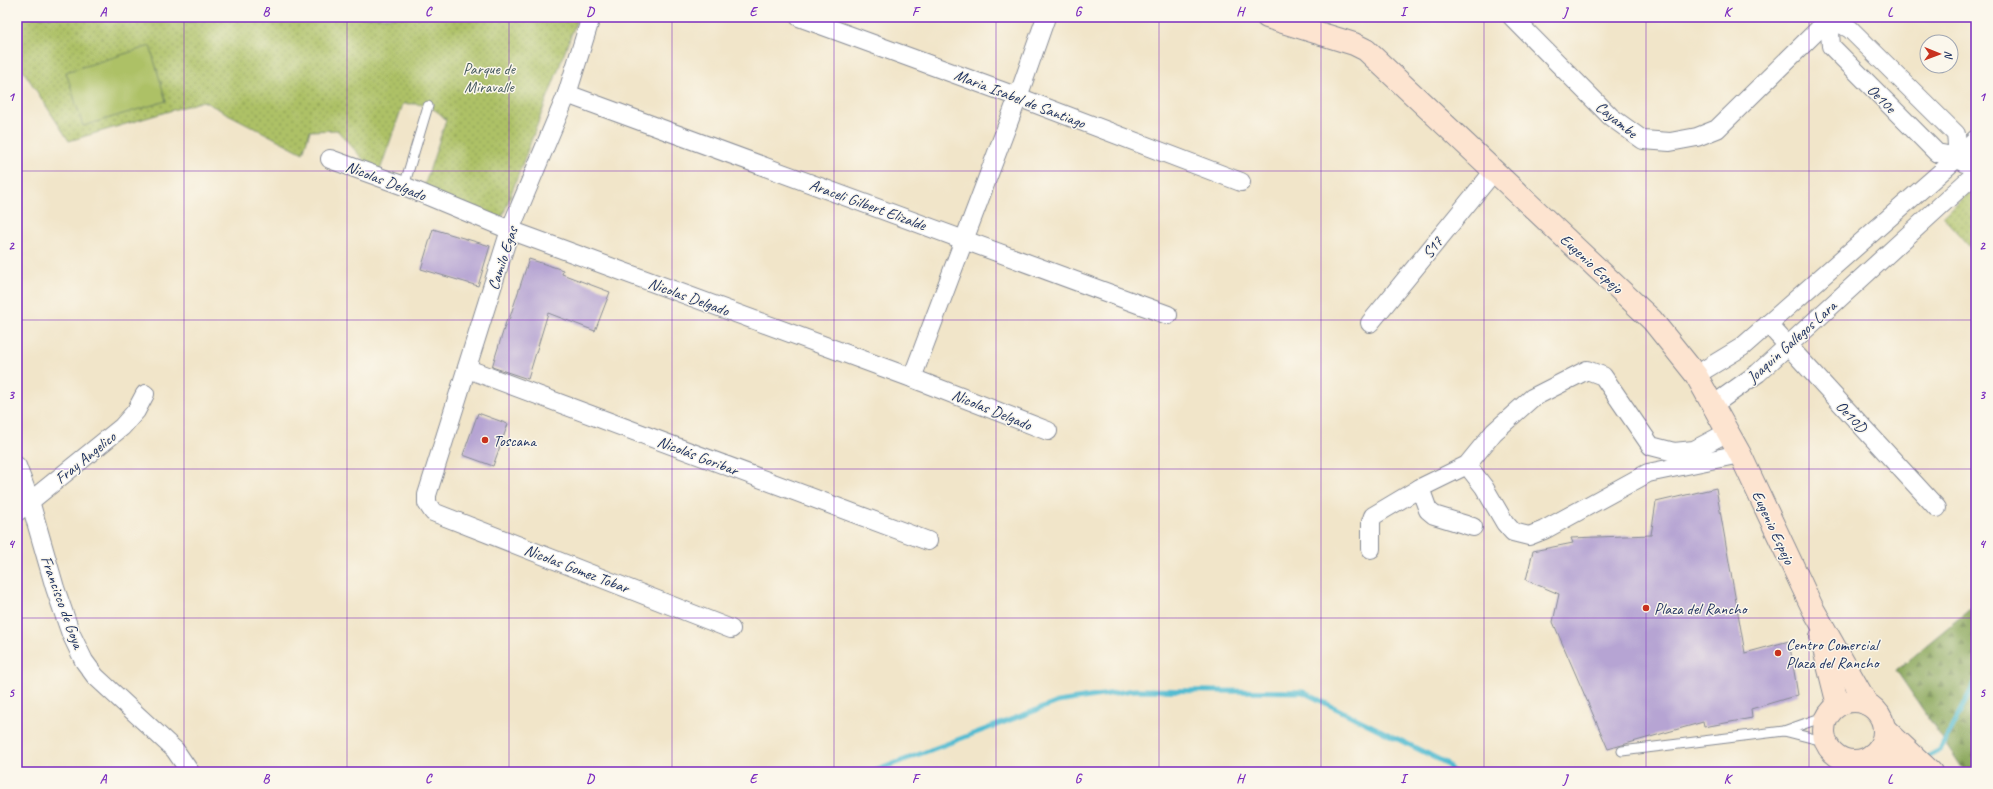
<svg xmlns="http://www.w3.org/2000/svg" width="1993" height="789" font-family="Caveat,sans-serif">
<defs>
<pattern id="grass-dots" width="8" height="8" patternUnits="userSpaceOnUse"><rect width="8" height="8" fill="#adc166"/><path d="M2 2h.1M6 6h.1" fill="none" stroke="#8c9d57" stroke-width="1.8" stroke-linecap="round"/></pattern>
<pattern id="forest-firs" width="22" height="20" patternUnits="userSpaceOnUse"><rect width="22" height="20" fill="#8aa75b"/><path d="M5 1l3.5 6h-7zM16 11l3.5 6h-7z" fill="#70884e"/></pattern>
</defs>
<rect width="100%" height="100%" fill="#fbf7ec"/>
<filter id="ink" filterUnits="userSpaceOnUse"><feTurbulence type="fractalNoise" baseFrequency=".025" numOctaves="2"/><feDisplacementMap in="SourceGraphic" scale="8" xChannelSelector="R" yChannelSelector="G"/><feConvolveMatrix kernelMatrix="1 2 1 2 8 2 1 2 1" color-interpolation-filters="sRGB"/></filter>
<filter id="wash" filterUnits="userSpaceOnUse"><feTurbulence type="fractalNoise" baseFrequency=".012" numOctaves="4" result="noise"/><feDisplacementMap in="SourceGraphic" scale="16" xChannelSelector="R" yChannelSelector="G"/><feGaussianBlur stdDeviation="0.9" result="paint"/><feColorMatrix in="noise" values="0 0 0 0 0 0 0 0 0 0 0 0 0 0 0 0 0 1.4 0 .05"/><feComposite in="paint" operator="in"/></filter>
<g filter="url(#wash)">
<rect width="100%" height="100%" fill="#f1e5c9"/>
<g fill="url(#grass-dots)" stroke="#647862">
<path d="M17,17H578L502,218L422,193L446,120C434,106 422,103 403,104L378,176L337,130L310,131L303,153L203,101L69,141L17,61Z"/>
<path d="M1976,184V254L1943,217Z"/>
</g>
<path fill="url(#forest-firs)" stroke="#526b5c" d="M1976,604V772H1965L1896,670Z"/>
<g fill="#adc166" stroke="#647862">
<path d="M118,17H204V23Z"/>
<path d="M150,46L166,101L83,126L66,72Z"/>
</g>
<g fill="none" stroke-linecap="round" stroke-linejoin="round">
<g stroke="#53bcd1" stroke-width="5">
<path d="M1925,758L1940,750L1976,681"/>
<path d="M872,772L1058,702L1134,690L1303,692L1446,763L1453,772"/>
</g>
</g>
<g id="blocks">
<g fill="#b6a4d3">
<path d="M433,229L490,246L478,286L421,269Z"/>
<path d="M529,259L563,270L562,274L610,292L595,331L548,313L528,379L492,367L507,319L509,320Z"/>
<path d="M478,413L508,424L493,466L463,455Z"/>
<path d="M1716,488L1745,653L1789,641L1798,695L1751,709L1752,718L1704,727L1703,722L1608,749L1553,622L1559,594L1526,580L1533,551L1573,543L1571,538L1651,535L1656,502Z"/>
</g>
</g>
</g>
<g filter="url(#ink)">
<use href="#blocks" fill-opacity="0" stroke="#868a94" stroke-width="1"/>
<g fill="none" stroke-linecap="round" stroke-linejoin="round">
<defs>
<g id="lane">
<path d="M404,186L428,106"/>
<path d="M1784,731L1827,742"/>
<path d="M1622,751L1784,731L1829,715"/>
</g>
<g id="street">
<path d="M591,17L567,94L510,230L427,495V503L433,512L731,629"/>
<path d="M799,17L1018,97L1241,182"/>
<path d="M1512,17L1611,117L1643,140L1670,142L1697,137L1717,129L1829,19"/>
<path d="M1827,17L1850,29L1956,134L1958,157"/>
<path d="M1829,19L1831,46L1937,153L1958,157L1964,163"/>
<path d="M567,94L1168,315"/>
<path d="M330,159L404,186L510,230L912,378L1048,431"/>
<path d="M1370,323L1494,171"/>
<path d="M1768,324L1937,508"/>
<path d="M468,369L928,541"/>
<path d="M1696,375L1742,347L1948,166L1976,139"/>
<path d="M912,378L1018,97L1046,17"/>
<path d="M1713,405L1758,373L1976,173"/>
<path d="M1467,465L1484,487L1505,523L1513,532L1529,536L1544,530L1648,473L1740,454"/>
<path d="M17,466L30,501L55,588L71,634L84,661L95,676L175,750L190,772"/>
<path d="M1420,488L1428,510L1434,515L1473,527"/>
<path d="M17,512L122,427L136,411L145,394"/>
<path d="M1371,549V522L1373,516L1420,488L1467,465L1494,432L1532,398L1587,370L1603,376L1651,446L1674,452L1694,450L1728,432"/>
</g>
<g id="secondary">
<path d="M1267,17L1354,44L1366,50L1652,320L1696,375L1740,454L1813,609L1867,704"/>
<path d="M1821,637L1838,705"/>
<circle cx="1854" cy="731" r="30"/>
<path d="M1884,728L1931,772"/>
<path d="M1872,755L1923,765"/>
</g>
</defs>
<use href="#lane" stroke="#868a94" stroke-width="11"/>
<use href="#street" stroke="#868a94" stroke-width="20"/>
<use href="#secondary" stroke="#868a94" stroke-width="24"/>
<use href="#lane" stroke="#fff" stroke-width="9"/>
<use href="#street" stroke="#fff" stroke-width="18"/>
<use href="#secondary" stroke="#fde4d0" stroke-width="22"/>
</g>
</g>
<path fill="none" stroke="#7b2cbf" stroke-width="1" stroke-opacity="0.55" d="M184,17V772M347,17V772M509,17V772M672,17V772M834,17V772M996,17V772M1159,17V772M1321,17V772M1484,17V772M1646,17V772M1809,17V772M17,171H1976M17,320H1976M17,469H1976M17,618H1976"/>
<g fill="#c8321e" stroke="#fbf7ec" stroke-width="1.5">
<circle cx="485" cy="440" r="4"/>
<circle cx="1646" cy="608" r="4"/>
<circle cx="1778" cy="653" r="4"/>
</g>
<g text-anchor="middle" stroke-width="3" stroke-linejoin="round" paint-order="stroke">
<g font-size="16" fill="#475b60" stroke="#fbf7ec">
<text x="489" y="74">Parque de<tspan x="489" dy="18">Miravalle</tspan></text>
</g>
<g font-size="16" fill="#1b2f5e" stroke="#fbf7ec">
<text transform="translate(1020 98) rotate(21)" y="6">Maria Isabel de Santiago</text>
<text transform="translate(1882 98) rotate(45)" y="6">Oe10e</text>
<text transform="translate(1617 119) rotate(39)" y="6">Cayambe</text>
<text transform="translate(386 180) rotate(21)" y="6">Nicolas Delgado</text>
<text transform="translate(868 204) rotate(20)" y="6">Araceli Gilbert Elizalde</text>
<text transform="translate(1432 247) rotate(-51)" y="6">S17</text>
<text transform="translate(502 258) rotate(-72)" y="6">Camilo Egas</text>
<text transform="translate(1592 263) rotate(43)" y="6">Eugenio Espejo</text>
<text transform="translate(689 296) rotate(20)" y="6">Nicolas Delgado</text>
<text transform="translate(1791 341) rotate(-42)" y="6">Joaquin Gallegos Lara</text>
<text transform="translate(992 409) rotate(22)" y="6">Nicolas Delgado</text>
<text transform="translate(1852 416) rotate(47)" y="6">Oe10D</text>
<text transform="translate(698 455) rotate(21)" y="6">Nicolás Goribar</text>
<text transform="translate(85 457) rotate(-39)" y="6">Fray Angelico</text>
<text transform="translate(1774 527) rotate(65)" y="6">Eugenio Espejo</text>
<text transform="translate(577 568) rotate(21)" y="6">Nicolas Gomez Tobar</text>
<text transform="translate(63 602) rotate(70)" y="6">Francisco de Goya</text>
</g>
<g font-size="16" fill="#1b2f5e" stroke="#fbf7ec" text-anchor="start">
<text x="493" y="446">Toscana</text>
<text x="1654" y="614">Plaza del Rancho</text>
<text x="1786" y="650">Centro Comercial<tspan x="1786" dy="18">Plaza del Rancho</tspan></text>
</g>
</g>
<rect width="1993" height="789" fill="none" stroke="#fbf7ec" stroke-width="44"/>
<g transform="translate(1939 54) rotate(91)"><circle r="19" fill="#fbf7ec" stroke="#a1a7b3"/>
<path d="M0-3L7 15L0 10L-7 15Z" fill="#c8321e"/>
<text y="-6" font-size="11" font-weight="bold" text-anchor="middle" fill="#1b2f5e">N</text>
</g>
<rect x="22" y="22" width="1949" height="745" fill="none" stroke="#7b2cbf" stroke-width="1.5"/>
<g font-size="13" text-anchor="middle" font-weight="bold" fill="#7b2cbf">
<text x="103" y="16">A</text>
<text x="266" y="16">B</text>
<text x="428" y="16">C</text>
<text x="590" y="16">D</text>
<text x="753" y="16">E</text>
<text x="915" y="16">F</text>
<text x="1078" y="16">G</text>
<text x="1240" y="16">H</text>
<text x="1403" y="16">I</text>
<text x="1565" y="16">J</text>
<text x="1727" y="16">K</text>
<text x="1890" y="16">L</text>
<text x="11" y="101">1</text>
<text x="1982" y="101">1</text>
<text x="11" y="250">2</text>
<text x="1982" y="250">2</text>
<text x="11" y="399">3</text>
<text x="1982" y="399">3</text>
<text x="11" y="548">4</text>
<text x="1982" y="548">4</text>
<text x="11" y="697">5</text>
<text x="1982" y="697">5</text>
<text x="103" y="783">A</text>
<text x="266" y="783">B</text>
<text x="428" y="783">C</text>
<text x="590" y="783">D</text>
<text x="753" y="783">E</text>
<text x="915" y="783">F</text>
<text x="1078" y="783">G</text>
<text x="1240" y="783">H</text>
<text x="1403" y="783">I</text>
<text x="1565" y="783">J</text>
<text x="1727" y="783">K</text>
<text x="1890" y="783">L</text>
</g>
</svg>
